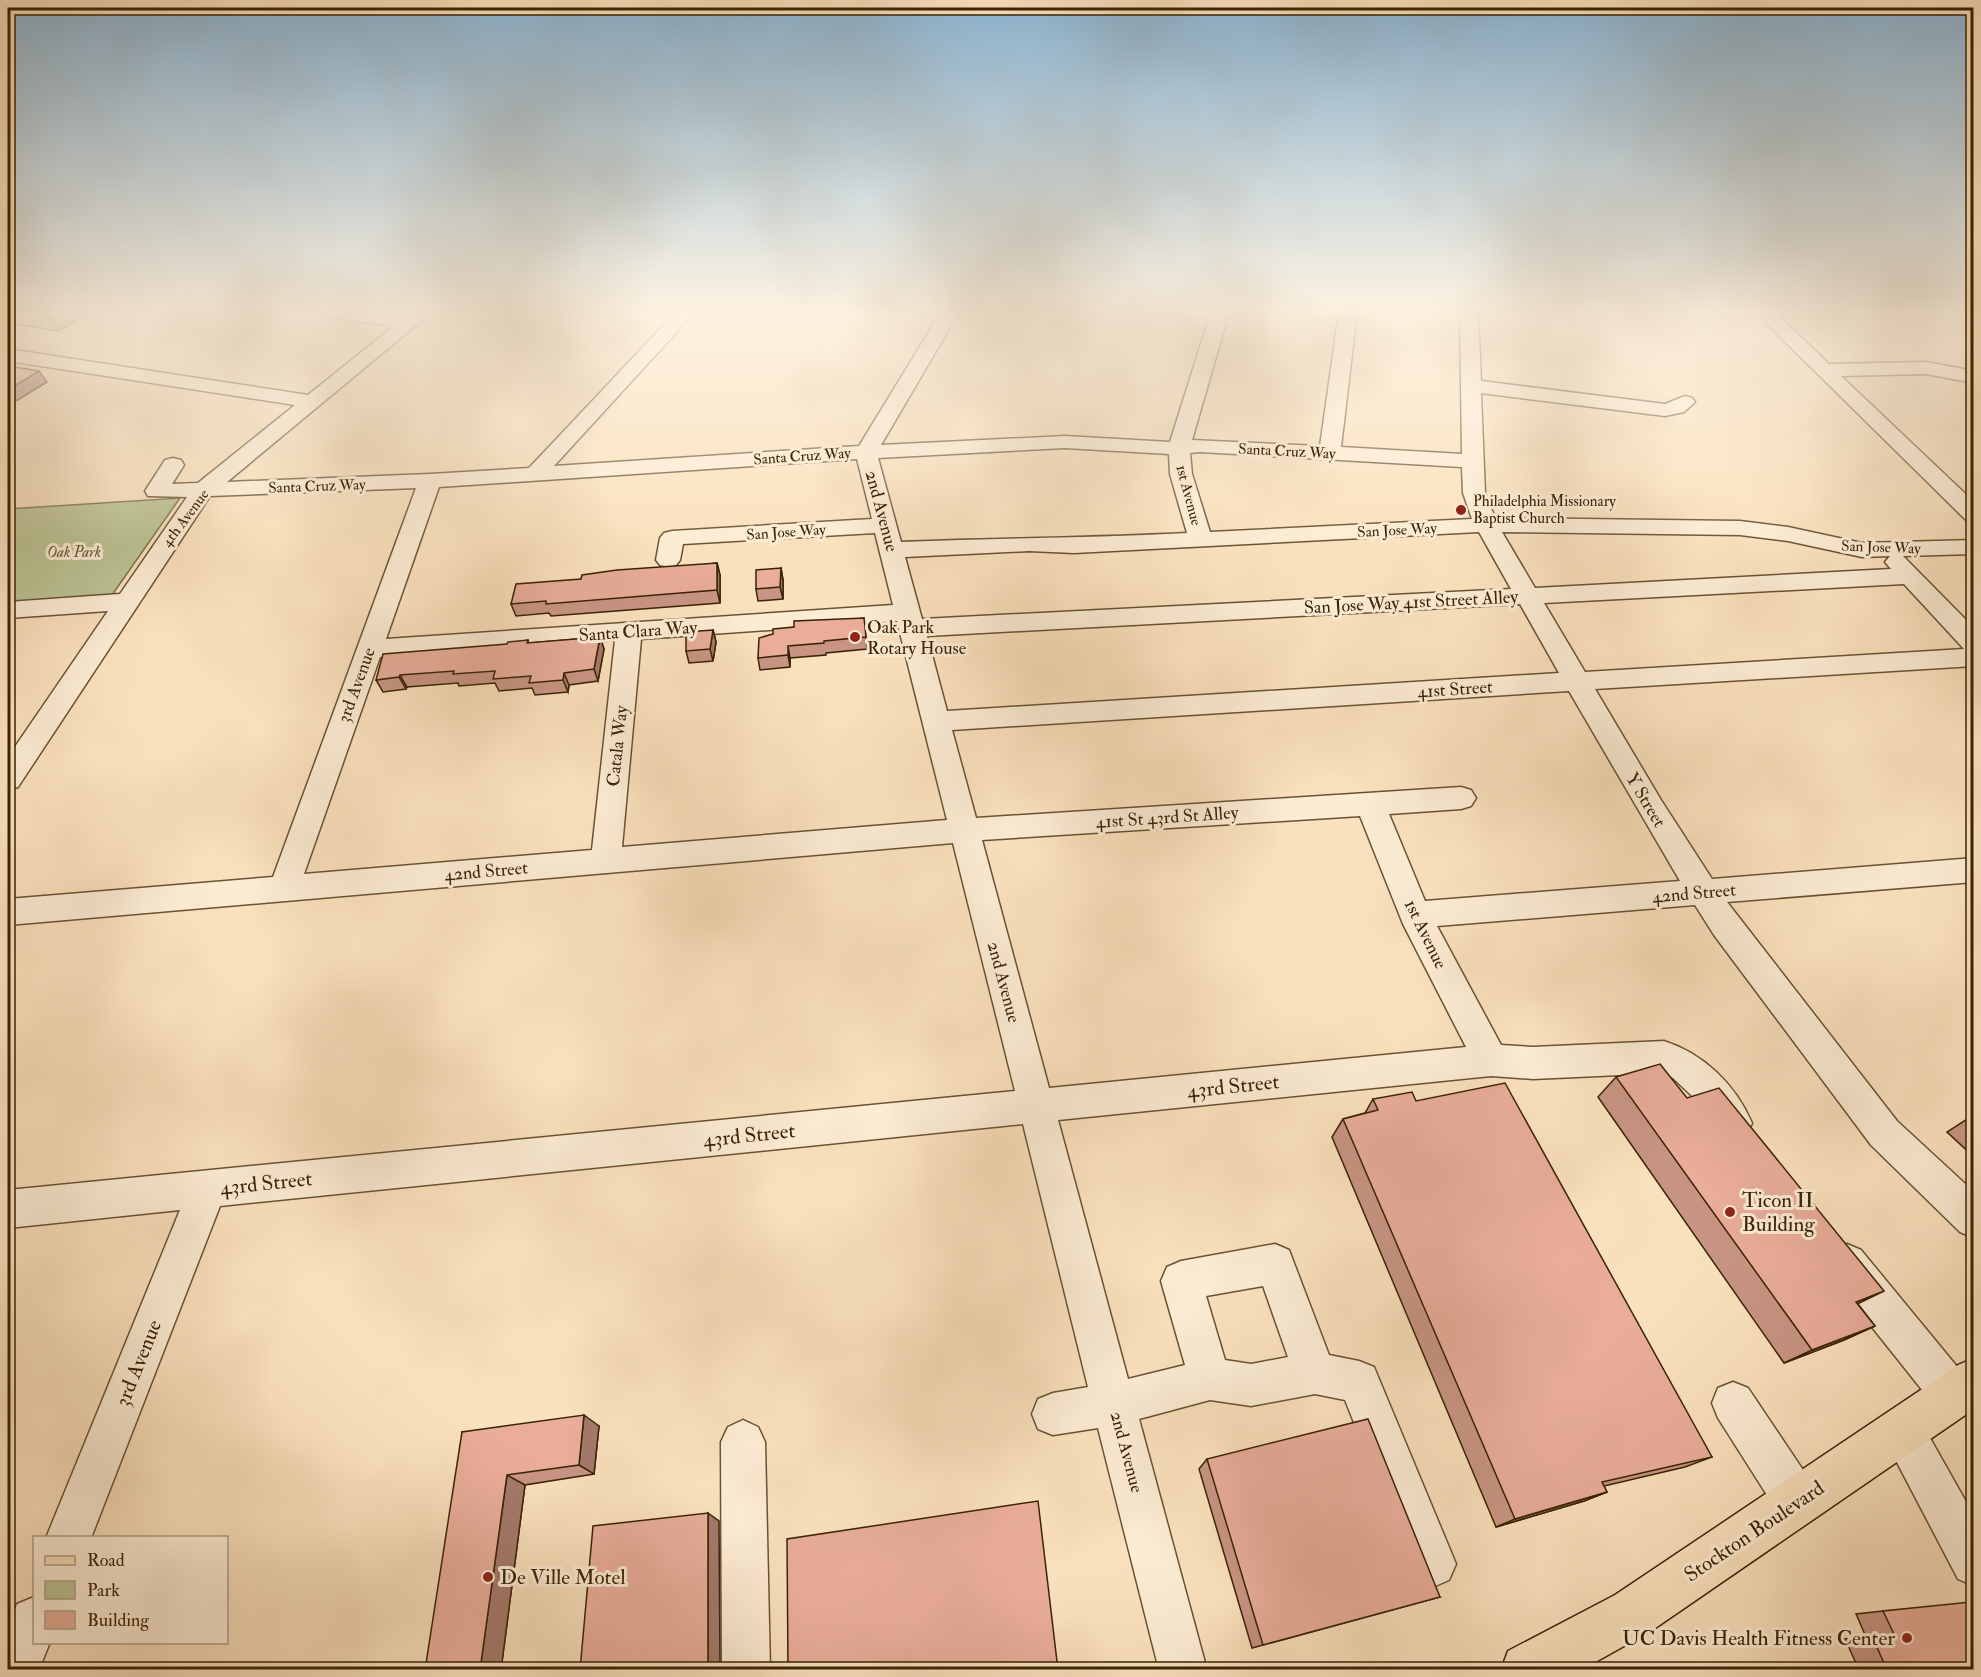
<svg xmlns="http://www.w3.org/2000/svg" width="1981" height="1677" font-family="'IM FELL Double Pica',serif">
<rect width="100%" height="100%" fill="#fae1bd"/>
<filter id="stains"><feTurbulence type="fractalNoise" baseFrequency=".00333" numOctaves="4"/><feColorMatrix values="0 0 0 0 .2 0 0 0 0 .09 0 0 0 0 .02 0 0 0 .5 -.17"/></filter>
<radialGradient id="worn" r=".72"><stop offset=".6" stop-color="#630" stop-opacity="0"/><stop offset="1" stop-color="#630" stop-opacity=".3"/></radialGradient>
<path fill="#bbc394" stroke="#7a734c" stroke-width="1.5" d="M180,498L112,595L8,604V509Z"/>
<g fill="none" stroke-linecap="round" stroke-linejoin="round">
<defs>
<g id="minor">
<path d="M324,312H371L406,317L412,312H432L227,482L430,474L529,468L676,312H695L554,466L859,446L941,312H959L881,445L1065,436L1170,442L1211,312H1229L1192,440L1320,446L1339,312H1357L1341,447L1462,454L1460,312H1478L1481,381L1665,404L1685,396L1692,398L1695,402L1684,412L1665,416L1481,393L1485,493L1495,518L1740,521L1788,527L1862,543L1974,540V554L1903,556L1974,628V666L1595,689L1661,800L1712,879L1974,858V882L1727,902L1897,1121L1974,1192V1238L1960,1232L1871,1145L1714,935L1695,905L1437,926L1501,1045L1533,1047L1664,1041C1704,1054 1735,1084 1752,1123L1747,1135L1734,1140L1721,1135L1691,1095L1673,1078L1664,1073L1533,1079L1491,1076L1058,1120L1128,1379L1185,1365L1161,1281L1167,1267L1181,1261L1275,1244L1289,1250L1329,1355L1359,1361L1374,1367L1456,1564L1449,1580L1433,1587L1417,1580L1345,1400L1315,1394L1251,1406L1210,1400L1139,1419L1207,1670H1159L1098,1428L1053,1435L1038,1429L1032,1414L1038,1399L1053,1393L1088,1387L1023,1124L220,1206L91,1538H46L180,1210L8,1228V1190L1015,1091L953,843L8,925V899L273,877L416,488L210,496L18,787L8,790V757L108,611L8,618V602L120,594L187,497L148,496L145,491L165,460L173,458L181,460L184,465L172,484L198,483L295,405L8,361V349L308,395L394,326L333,318L326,316ZM1065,448L1169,454L1170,474L1187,533C1092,538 997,538 901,542L878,458ZM1200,452L1462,467L1463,493L1472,519L1210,532L1192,474L1190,453ZM857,459L872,519L672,531L664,533L660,538L656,560L660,565L668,567L676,565L680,560L683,544L875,533L893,605L386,639L439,487ZM1479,532L1511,589L922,619L905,557L1029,551L1074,553ZM1502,532L1740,535L1788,541L1862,557L1890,556L1885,562L1891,569L1535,588ZM1904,584L1964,649L1585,672L1544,603ZM1520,604L1559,673L947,711L927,636ZM897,621L947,820L622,847L641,639ZM615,640L592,850L304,874L380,657ZM1569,691L1680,881L1425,901L1389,814L1461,809L1471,806L1476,798L1471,790L1461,787L976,818L952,730ZM1360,816L1403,924L1466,1047L1049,1088L982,840ZM1263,1286L1288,1357L1251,1364L1225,1360L1206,1296Z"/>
<path d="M1755,312H1775L1829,364L1926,362L1974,371V383L1926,374L1841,376L1974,502V522L1966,520Z"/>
<path d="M1847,1244L1861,1250L1968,1380L1974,1393L1968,1410L1953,1416L1938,1410L1833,1278L1827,1264L1833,1250Z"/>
<path d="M1733,1382L1748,1388L1813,1485L1819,1501L1813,1517L1797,1523L1781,1517L1718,1418L1712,1403L1718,1388Z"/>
<path d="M1902,1408L1917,1415L1974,1516V1586L1958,1579L1880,1430L1887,1415Z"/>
<path d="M743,1420L758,1427L765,1442L770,1670H722L721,1442L728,1427Z"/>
<path d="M34,1597V1642H50L39,1670H8V1628L17,1604Z"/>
</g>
<path id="major" d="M1974,1358V1409L1651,1631L1581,1670H1501L1508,1651L1615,1595L1958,1365Z"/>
</defs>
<use href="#minor" stroke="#695232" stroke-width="3"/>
<use href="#major" stroke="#392304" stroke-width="3"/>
<use href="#minor" fill="#fcecd4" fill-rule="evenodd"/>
<use href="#major" fill="#fae1bd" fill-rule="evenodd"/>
</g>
<g fill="#c89584" stroke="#392304" stroke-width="1.5">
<path d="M8,312H90L59,331L8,323Z"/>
<path d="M717,563L720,575V603L551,616L549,613L516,616L511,604L581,579Z"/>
<path d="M781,568L783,580V599L758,601L756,589Z"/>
<path d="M864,618L867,649L826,653V655L790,658V667L760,670L758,658L773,634L794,627Z"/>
<path d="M713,630L716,642L713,661L689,663L686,651Z"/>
<path d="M600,637L604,649L598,681L569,685L568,692L535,695L532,688L499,691L495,683L459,686L458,683L407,687L406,689L383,692L376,680L507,644L528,640L529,643Z"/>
<path d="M1616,1077L1687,1098L1858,1304L1875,1326L1844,1340L1784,1363L1598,1097Z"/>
<path d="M1373,1099L1416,1101L1712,1457L1685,1467L1604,1486L1607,1492L1584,1501L1496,1527L1332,1137L1343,1119L1365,1113Z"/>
<path d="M1974,1114V1157L1947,1132L1972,1116Z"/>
<path d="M599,1426L594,1474L525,1485L501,1670L462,1432Z"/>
<path d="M1207,1459L1440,1597L1252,1648L1199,1469Z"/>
<path d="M1883,1611L1974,1670H1859L1845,1639L1866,1637L1856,1614Z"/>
</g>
<g fill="#a3796c" stroke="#392304" stroke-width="1.5">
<path d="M53,312H90L59,331L48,315Z"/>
<path d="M39,371L47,382L8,406V390Z"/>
<path d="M717,563L720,575V603L717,590Z"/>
<path d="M781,568L783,580V599L780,587Z"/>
<path d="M713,630L716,642L713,661L710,649Z"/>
<path d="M600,637L604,649L598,681L594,669Z"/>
<path d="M788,646L790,658V667L788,655Z"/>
<path d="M564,673L569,685L568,692L563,680Z"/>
<path d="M400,675L407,687L406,689L399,677Z"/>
<path d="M1884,1291L1853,1306L1856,1302Z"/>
<path d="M1875,1326L1844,1340L1784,1363L1812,1350Z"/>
<path d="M584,1415L599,1426L594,1474L579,1465Z"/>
<path d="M507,1475L525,1485L501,1670H480Z"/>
<path d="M1607,1492L1584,1501L1496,1527L1515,1519Z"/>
<path d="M708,1513L719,1521L720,1670H714L708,1667Z"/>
</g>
<g fill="#e9ad9a" stroke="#392304" stroke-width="1.5">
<path d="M28,312H53L48,315Z"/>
<path d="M8,366L39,371L8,390Z"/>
<path d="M717,563V590L546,604V601L511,604L516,584L581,579L582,575L617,570Z"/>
<path d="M781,568L780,587L756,589V570Z"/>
<path d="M864,618L866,637L824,641V643L788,646V655L758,658L759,638L773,634V629L794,627V621Z"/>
<path d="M713,630L710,649L686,651V632Z"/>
<path d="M600,637L594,669L564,673L563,680L529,683L531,676L493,679L495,671L453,674L454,671L400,675L399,677L376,680L383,654L507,644L508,642L528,640L527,643Z"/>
<path d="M1660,1064L1687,1098L1719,1088L1884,1291L1856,1302L1875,1326L1812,1350L1616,1077Z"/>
<path d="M1505,1083L1712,1457L1602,1482L1607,1492L1515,1519L1343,1119L1378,1110L1373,1099L1412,1092L1416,1101Z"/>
<path d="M584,1415L579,1465L507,1475L480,1670H425L462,1432Z"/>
<path d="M1368,1419L1440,1597L1263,1645L1207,1459Z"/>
<path d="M1038,1501L1058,1670H788L787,1539Z"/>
<path d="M708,1513V1667L714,1670H580L593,1526Z"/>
<path d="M1971,1602L1974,1606V1670H1887L1872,1636L1894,1634L1883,1611Z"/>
</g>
<linearGradient id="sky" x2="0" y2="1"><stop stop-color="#8cb7d6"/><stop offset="0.57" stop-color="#fdf2e1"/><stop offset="1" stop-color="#fdf2e1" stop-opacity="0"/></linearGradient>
<rect width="1981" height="547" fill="url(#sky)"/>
<g fill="#8f2418" stroke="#fcecd4" stroke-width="2">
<circle cx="1461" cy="510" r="6"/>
<circle cx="855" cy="637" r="6"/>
<circle cx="1730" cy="1212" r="6"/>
<circle cx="488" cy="1577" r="6"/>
<circle cx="1907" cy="1638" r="6"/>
</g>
<g text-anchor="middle" stroke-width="6" stroke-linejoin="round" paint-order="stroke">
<g font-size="15" fill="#392304" stroke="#fcecd4">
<text transform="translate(1287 451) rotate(3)" y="5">Santa Cruz Way</text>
<text transform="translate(802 456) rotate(-4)" y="5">Santa Cruz Way</text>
<text transform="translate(317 486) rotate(-2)" y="5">Santa Cruz Way</text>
<text transform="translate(1189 495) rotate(75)" y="5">1st Avenue</text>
<text transform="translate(185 518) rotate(-53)" y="5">4th Avenue</text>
<text transform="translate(1397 530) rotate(-3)" y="5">San Jose Way</text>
<text transform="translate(786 532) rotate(-4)" y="5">San Jose Way</text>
<text transform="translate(1881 547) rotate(2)" y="5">San Jose Way</text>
</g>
<g font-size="15" fill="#392304" stroke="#fcecd4" text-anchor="start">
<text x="1473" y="506">Philadelphia Missionary<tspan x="1473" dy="17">Baptist Church</tspan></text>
</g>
<g font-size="15" font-style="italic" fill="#60532f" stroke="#fcecd4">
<text x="74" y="557">Oak Park</text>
</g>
<g font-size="18" fill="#392304" stroke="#fcecd4">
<text transform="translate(882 511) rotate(75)" y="6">2nd Avenue</text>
<text transform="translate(1411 602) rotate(-3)" y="6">San Jose Way 41st Street Alley</text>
<text transform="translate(638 631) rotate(-4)" y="6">Santa Clara Way</text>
<text transform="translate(356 685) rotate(-70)" y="6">3rd Avenue</text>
<text transform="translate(1455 689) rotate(-4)" y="6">41st Street</text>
<text transform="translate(617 746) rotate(-84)" y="6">Catala Way</text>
<text transform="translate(1646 800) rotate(59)" y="6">Y Street</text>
<text transform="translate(1167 817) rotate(-4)" y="6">41st St 43rd St Alley</text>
<text transform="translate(486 871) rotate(-5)" y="6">42nd Street</text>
<text transform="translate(1694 893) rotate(-5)" y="6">42nd Street</text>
<text transform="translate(1426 934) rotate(64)" y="6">1st Avenue</text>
<text transform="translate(1004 982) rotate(75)" y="6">2nd Avenue</text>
<text transform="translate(1127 1452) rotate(75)" y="6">2nd Avenue</text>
</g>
<g font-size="18" fill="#392304" stroke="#fcecd4" text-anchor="start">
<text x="867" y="633">Oak Park<tspan x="867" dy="21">Rotary House</tspan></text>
</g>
<g font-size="21" fill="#392304" stroke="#fcecd4">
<text transform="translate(1233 1086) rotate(-6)" y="7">43rd Street</text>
<text transform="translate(749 1135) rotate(-6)" y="7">43rd Street</text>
<text transform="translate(266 1183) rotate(-6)" y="7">43rd Street</text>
<text transform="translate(138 1363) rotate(-68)" y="7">3rd Avenue</text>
<text transform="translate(1754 1531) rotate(-34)" y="7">Stockton Boulevard</text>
</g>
<g font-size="21" fill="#392304" stroke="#fcecd4" text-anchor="start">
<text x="1742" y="1207">Ticon II<tspan x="1742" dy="24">Building</tspan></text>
<text x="500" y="1584">De Ville Motel</text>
<text x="1895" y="1645" text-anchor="end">UC Davis Health Fitness Center</text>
</g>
</g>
<rect width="1981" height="1677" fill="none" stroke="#fae1bd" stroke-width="30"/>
<rect x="9" y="9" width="1963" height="1659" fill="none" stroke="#392304" stroke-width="3"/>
<rect x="15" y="15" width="1951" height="1647" fill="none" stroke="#392304" stroke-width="1.5"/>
<rect x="33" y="1536" width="195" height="108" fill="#fcecd4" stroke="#ae9c81" stroke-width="1.5"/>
<rect x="45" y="1556" width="30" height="9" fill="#fae1bd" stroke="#ae9c81" stroke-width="1.5"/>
<text x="87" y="1566" font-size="18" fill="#392304">Road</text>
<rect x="45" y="1581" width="30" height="18" fill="#bbc394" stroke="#ae9c81" stroke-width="1.5"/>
<text x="87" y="1596" font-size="18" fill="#392304">Park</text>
<rect x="45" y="1611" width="30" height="18" fill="#e9ad9a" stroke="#ae9c81" stroke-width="1.5"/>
<text x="87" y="1626" font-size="18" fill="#392304">Building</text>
<rect width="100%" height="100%" filter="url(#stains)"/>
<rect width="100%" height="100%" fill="url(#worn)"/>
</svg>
